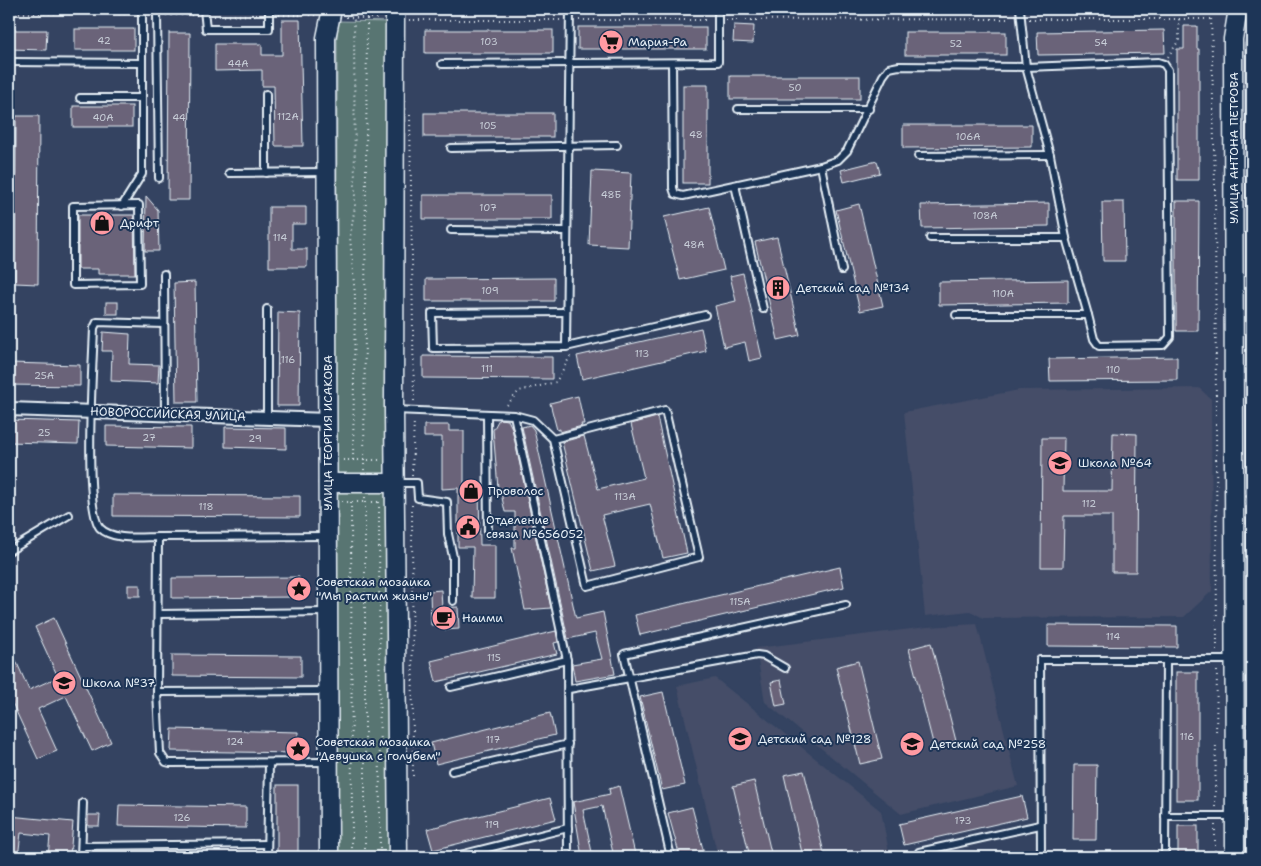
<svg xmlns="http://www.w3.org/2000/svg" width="1261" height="866" font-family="'Shantell Sans',sans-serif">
<rect width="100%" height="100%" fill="#344361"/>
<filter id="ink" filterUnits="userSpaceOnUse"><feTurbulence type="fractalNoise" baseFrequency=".02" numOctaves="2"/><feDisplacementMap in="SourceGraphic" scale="10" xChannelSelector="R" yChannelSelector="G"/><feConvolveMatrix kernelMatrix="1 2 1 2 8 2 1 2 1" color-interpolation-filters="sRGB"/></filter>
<g filter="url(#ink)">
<g fill="#444d68">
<path d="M1199,388L1211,399L1212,591L1184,617L983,618L970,611L925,616L904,412L1019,390Z"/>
<path d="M977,624L1018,786L901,814L765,702L756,648L927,627Z"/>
<path d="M715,678L881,811L890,857H718L677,686Z"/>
</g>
<path fill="#597572" stroke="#a0b3b5" d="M337,21L391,22L392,857H336Z"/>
<g fill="#6a6479" stroke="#e8f1f8">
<path d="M282,20H300L303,146H275L274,86H262V70L215,71V44H262V55H282Z"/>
<path d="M734,25L754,26L753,43L733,42Z"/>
<path d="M1184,26H1197V49H1199V180H1177V49H1184Z"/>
<rect x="578" y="27" width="128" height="22"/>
<rect x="75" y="29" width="59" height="21"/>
<path d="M9,30H47L46,50L9,49Z"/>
<rect x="425" y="30" width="128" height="23"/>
<path d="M1164,30L1165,53L1038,55L1037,32Z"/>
<rect x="905" y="32" width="101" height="23"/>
<path d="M169,33H190L189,200H168Z"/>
<rect x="730" y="76" width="130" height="23"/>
<rect x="683" y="85" width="25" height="98"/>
<rect x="73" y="106" width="59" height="21"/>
<rect x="424" y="113" width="129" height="24"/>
<path d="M16,116H39L38,284L15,283Z"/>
<path d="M903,125H1032V147L903,148Z"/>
<path d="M877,161L880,173L844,182L841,170Z"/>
<path d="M592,171L631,173L628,247L589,245Z"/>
<rect x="423" y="195" width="129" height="24"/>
<path d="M146,196L158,210L159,251H145Z"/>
<path d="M1176,201H1199L1198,331H1176Z"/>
<path d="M1102,202H1124L1125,261H1103Z"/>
<path d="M1049,203V226L922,228L921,205Z"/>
<path d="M859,204L883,306L860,311L836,210Z"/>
<path d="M269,207H306V224H292V249H307V267H269Z"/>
<path d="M709,207L724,270L680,280L664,217Z"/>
<path d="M78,215H134L135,274H98V269H78Z"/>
<path d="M777,237L800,335L778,340L755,242Z"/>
<path d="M743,273L762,358L749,361L745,342L724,347L715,306L736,301L730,276Z"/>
<path d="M554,278V301H426V279Z"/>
<path d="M1068,280V303L939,305V282Z"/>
<path d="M195,282L197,402H176L174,283Z"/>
<rect x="106" y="302" width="12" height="12"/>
<path d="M278,312L300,313L299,406H277Z"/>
<path d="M701,328L706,351L582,379L577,356Z"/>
<path d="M103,332L130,334L129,364L159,365L158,383L111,381L112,351H102Z"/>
<path d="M423,356L552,357V379L423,378Z"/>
<path d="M1177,357V380L1050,381L1049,359Z"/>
<path d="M9,363L80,365V386L9,385Z"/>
<path d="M578,396L584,424H581L582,426L560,432V429L557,430L550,403Z"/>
<path d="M657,417L687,553L663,558L650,504L602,515L615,566L593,571L562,442L584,436L598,489L644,478L631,424Z"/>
<path d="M499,419L508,420L512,428L551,608L525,610L512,548H515V512H505L500,488H498L493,430Z"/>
<path d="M9,420L79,422L78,444L9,442Z"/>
<path d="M424,425H449V431H464V488L479,487L480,545H495V598H472L473,547H458V488L442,489V437H424Z"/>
<path d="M530,425L534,430L576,618L603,612L615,674L575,681L572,664L602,659L595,633L568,639L522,427Z"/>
<path d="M106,426L191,427V448L106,446Z"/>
<path d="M225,427L286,428V449L225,447Z"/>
<path d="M1113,433L1137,434L1136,572H1112V516H1064L1063,567H1041L1042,438H1064L1063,491H1112Z"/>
<path d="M113,495L300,496V517L113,516Z"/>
<path d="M840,567L844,587L640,635L635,615Z"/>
<path d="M299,577V597L172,598V578Z"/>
<rect x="128" y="585" width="12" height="11"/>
<path d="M441,590L442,608L458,607L459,629L444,630L443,625H431L430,591Z"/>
<path d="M54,618L111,742L92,751L66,696L38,709L57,751L38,759L9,696V645L29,690L58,677L35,627Z"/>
<path d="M1048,625L1177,626V647L1048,646Z"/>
<path d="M556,631L558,642L554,643L557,654L436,682L431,661Z"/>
<path d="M931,643L956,741L934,747L909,649Z"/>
<path d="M172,655L301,656V677L172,676Z"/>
<path d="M858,661L882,759L860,764L836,667Z"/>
<rect x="1176" y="672" width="22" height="128"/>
<path d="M781,680L786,704L776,706L771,682Z"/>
<path d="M663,692L685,785L662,790L640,697Z"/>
<path d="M550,713L555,735L436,764L431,743Z"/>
<path d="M172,729L298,732V753L171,751Z"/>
<path d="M1074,765H1097L1096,840H1073Z"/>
<path d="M804,771L825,857H803L784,775Z"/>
<path d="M754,781L772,857H750L733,786Z"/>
<rect x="277" y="785" width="21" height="72"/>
<path d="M619,786L635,854L632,855L633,857H614L602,806L583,810L593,857H582L573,802L610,794L609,789Z"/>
<path d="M1022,796L1027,817L904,845L899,824Z"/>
<path d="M550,798L556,819L433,850L427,829Z"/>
<path d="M119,805L246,807V828L118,826Z"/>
<path d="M692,807L705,857H680L668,813Z"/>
<path d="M88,815H100L99,826H88Z"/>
<path d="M9,816L73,822L70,857H48L50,836L21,833L18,857H9Z"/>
<rect x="1178" y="826" width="20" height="31"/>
</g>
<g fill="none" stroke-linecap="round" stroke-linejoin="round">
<defs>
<g id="lane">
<path d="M154,9L157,14L159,178"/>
<path d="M204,9L206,29H269V9"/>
<path d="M9,62L142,63"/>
<path d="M672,63L673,188L675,194L683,196L821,166L838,160L847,151L883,76L889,68L899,66L1026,67L1050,155L1066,238L1088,315"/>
<path d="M442,64L718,62V9"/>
<path d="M266,94V173"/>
<path d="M80,98H142"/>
<path d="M738,109H869"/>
<path d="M9,110V141"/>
<path d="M451,148L617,145"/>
<path d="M918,156L1050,155"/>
<path d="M821,166L842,270"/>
<path d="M229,173L326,172"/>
<path d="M735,185L763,309"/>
<path d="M139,205L140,284L73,285V206Z"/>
<path d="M122,206L142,174V9"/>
<path d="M451,230L567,231"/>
<path d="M930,238H1066"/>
<path d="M164,274L165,414"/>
<path d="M566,312L432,313L433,348L566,347L705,315"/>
<path d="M956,315H1088L1094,339L1099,346L1163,345L1170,337L1168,70L1164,64L1158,62L1026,67L1020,9"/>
<path d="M164,324L97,322L94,328C93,361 83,508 100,528C113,541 141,537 158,537L157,692L160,753L166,762L170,763L327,762"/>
<path d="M566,347L570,9"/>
<path d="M395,410L514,415L533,420L553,439L665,410L699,557L587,586L553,439"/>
<path d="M487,415L488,534"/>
<path d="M514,415L567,660L568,857"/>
<path d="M267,418V309"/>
<path d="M397,483H417L418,498L447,502L448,534L453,557V601"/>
<path d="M158,537L327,536"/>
<path d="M9,551L69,515"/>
<path d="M159,614L328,612"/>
<path d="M451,687L567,660"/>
<path d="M569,689L757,655L764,656L785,668"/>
<path d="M157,692L326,691"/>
<path d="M452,771L568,744"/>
<path d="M1165,816H1234"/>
<path d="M82,846L267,844"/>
<path d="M919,852L1040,825"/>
<path d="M81,857L83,803"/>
<path d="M267,857L269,764"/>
<path d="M452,857L568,828"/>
<path d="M671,857L624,654L846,605"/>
<path d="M1041,857L1040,660H1232"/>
<path d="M1165,857L1166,660"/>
</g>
<path id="street" d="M9,409L328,420"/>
<g id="secondary">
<path d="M395,9L394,409L398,857"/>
<path d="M328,483H394"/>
<path d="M329,857L326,38L332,9"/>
<path d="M1235,857L1233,39L1238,9"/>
</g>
</defs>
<use href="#lane" stroke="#e8f1f8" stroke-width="10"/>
<use href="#street" stroke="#e8f1f8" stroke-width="16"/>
<use href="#secondary" stroke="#e8f1f8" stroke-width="21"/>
<g stroke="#e8f1f8" stroke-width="2" stroke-dasharray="1 4" stroke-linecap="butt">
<path d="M9,13L134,14"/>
<path d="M1211,14L1215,185L1217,652"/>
<path d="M166,15H197"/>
<path d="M279,15H317"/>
<path d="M214,16L259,15"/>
<path d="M346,17L381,19"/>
<path d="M1029,19H1211"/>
<path d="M409,20H561"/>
<path d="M579,20H709"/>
<path d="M726,20L1011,19"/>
<path d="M1168,57L1179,40V19"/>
<path d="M410,115L414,402"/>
<path d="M507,405L519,391L556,382L571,355"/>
<path d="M343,460H380"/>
<path d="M353,460L355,296L350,237L355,206L354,17"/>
<path d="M364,470L367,18"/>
<path d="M412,475L414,420"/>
<path d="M365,497V857"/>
<path d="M342,502H380"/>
<path d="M351,502L352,857"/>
<path d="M379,502L380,857"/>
<path d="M412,505L413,777"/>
<path d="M1215,807L1217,670"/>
<path d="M1215,825V857"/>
</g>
<use href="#lane" stroke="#1d3557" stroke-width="6"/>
<use href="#street" stroke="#1d3557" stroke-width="12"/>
<use href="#secondary" stroke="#1d3557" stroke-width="18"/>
<path stroke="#e8f1f8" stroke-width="1" d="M1248,857L1245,44L1252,18"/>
</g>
</g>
<defs>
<symbol id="supermarket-disc" viewBox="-11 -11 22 22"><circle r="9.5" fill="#ff9aa2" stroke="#1d3557"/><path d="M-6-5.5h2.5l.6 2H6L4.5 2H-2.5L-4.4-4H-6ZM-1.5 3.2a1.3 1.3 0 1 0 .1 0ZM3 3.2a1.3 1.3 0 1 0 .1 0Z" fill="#111"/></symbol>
<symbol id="shop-disc" viewBox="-11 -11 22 22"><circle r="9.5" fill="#ff9aa2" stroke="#1d3557"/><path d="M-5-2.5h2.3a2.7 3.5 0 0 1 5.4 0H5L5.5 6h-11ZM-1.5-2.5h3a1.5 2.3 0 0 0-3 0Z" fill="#111"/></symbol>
<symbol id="building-disc" viewBox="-11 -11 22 22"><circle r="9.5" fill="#ff9aa2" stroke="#1d3557"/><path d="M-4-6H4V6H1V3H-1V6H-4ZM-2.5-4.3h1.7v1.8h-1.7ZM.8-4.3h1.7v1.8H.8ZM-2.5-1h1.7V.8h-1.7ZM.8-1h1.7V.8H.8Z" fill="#111"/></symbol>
<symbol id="school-disc" viewBox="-11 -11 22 22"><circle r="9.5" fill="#ff9aa2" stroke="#1d3557"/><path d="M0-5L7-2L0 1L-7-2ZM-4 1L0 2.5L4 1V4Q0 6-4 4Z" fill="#111"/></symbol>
<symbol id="civic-disc" viewBox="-11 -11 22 22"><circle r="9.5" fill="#ff9aa2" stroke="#1d3557"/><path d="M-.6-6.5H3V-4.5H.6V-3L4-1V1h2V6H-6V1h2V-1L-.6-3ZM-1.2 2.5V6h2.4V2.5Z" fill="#111"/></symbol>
<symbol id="sight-disc" viewBox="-11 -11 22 22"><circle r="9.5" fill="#ff9aa2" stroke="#1d3557"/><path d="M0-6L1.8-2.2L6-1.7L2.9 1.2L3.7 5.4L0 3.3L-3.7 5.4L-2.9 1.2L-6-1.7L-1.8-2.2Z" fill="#111"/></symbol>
<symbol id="cafe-disc" viewBox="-11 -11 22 22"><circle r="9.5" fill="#ff9aa2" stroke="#1d3557"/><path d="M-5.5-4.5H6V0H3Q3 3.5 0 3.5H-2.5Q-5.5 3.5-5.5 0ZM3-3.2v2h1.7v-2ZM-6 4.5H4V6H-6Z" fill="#111"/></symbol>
</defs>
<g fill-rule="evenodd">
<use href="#supermarket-disc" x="597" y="28" width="28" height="28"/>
<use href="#shop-disc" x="88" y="209" width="28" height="28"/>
<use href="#building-disc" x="764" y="274" width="28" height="28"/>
<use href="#school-disc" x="1046" y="449" width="28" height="28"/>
<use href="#shop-disc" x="457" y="477" width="28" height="28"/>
<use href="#civic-disc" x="454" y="513" width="28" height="28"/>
<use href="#sight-disc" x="285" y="575" width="28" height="28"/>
<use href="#cafe-disc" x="430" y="604" width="28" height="28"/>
<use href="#school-disc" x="50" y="669" width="28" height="28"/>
<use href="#school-disc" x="726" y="725" width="28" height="28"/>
<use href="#school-disc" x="898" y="730" width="28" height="28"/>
<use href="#sight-disc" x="284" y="735" width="28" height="28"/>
</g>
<g text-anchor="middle" stroke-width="4" stroke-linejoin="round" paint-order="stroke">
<g font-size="10" fill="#c8ced8">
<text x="104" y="44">42</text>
<text x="489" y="45">103</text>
<text x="1101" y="46">54</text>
<text x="956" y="47">52</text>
<text x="238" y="67">44А</text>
<text x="795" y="91">50</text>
<text x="288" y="120">112А</text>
<text x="103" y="121">40А</text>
<text x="179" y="121">44</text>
<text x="488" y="129">105</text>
<text x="696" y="138">48</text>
<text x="968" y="140">106А</text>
<text x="611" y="198">48Б</text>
<text x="488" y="211">107</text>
<text x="985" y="219">108А</text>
<text x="280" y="241">114</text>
<text x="694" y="248">48А</text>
<text x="490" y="294">109</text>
<text x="1003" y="297">110А</text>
<text x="642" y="357">113</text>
<text x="288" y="363">116</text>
<text x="487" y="372">111</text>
<text x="1113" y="373">110</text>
<text x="44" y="379">25А</text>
<text x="44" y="436">25</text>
<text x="149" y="441">27</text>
<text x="255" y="442">29</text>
<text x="625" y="500">113А</text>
<text x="1089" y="507">112</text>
<text x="206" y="510">118</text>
<text x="740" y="605">115А</text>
<text x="1113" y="640">114</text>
<text x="494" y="661">115</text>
<text x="1187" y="740">116</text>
<text x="493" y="743">117</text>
<text x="235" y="745">124</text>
<text x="182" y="821">126</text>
<text x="963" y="824">173</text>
<text x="492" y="828">119</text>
</g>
<g font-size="12" fill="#e8f1f8" stroke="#1d3557" text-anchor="start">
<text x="628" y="46">Мария-Ра</text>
<text x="120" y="227">Дрифт</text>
<text x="796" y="292">Детский сад №134</text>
<text x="1078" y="467">Школа №64</text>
<text x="488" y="495">Проволос</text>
<text x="486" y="524">Отделение<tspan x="486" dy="14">связи №656052</tspan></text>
<text x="316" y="586">Советская мозаика<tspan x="316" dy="14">"Мы растим жизнь"</tspan></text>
<text x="462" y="622">Наими</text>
<text x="82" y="687">Школа №37</text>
<text x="758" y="743">Детский сад №128</text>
<text x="316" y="746">Советская мозаика<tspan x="316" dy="14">"Девушка с голубем"</tspan></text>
<text x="930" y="748">Детский сад №258</text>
</g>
<g font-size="12" fill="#e8f1f8" stroke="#1d3557">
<text transform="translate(1234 148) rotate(-90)" y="4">УЛИЦА АНТОНА ПЕТРОВА</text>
<text transform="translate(168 414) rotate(2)" y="4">НОВОРОССИЙСКАЯ УЛИЦА</text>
<text transform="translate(328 433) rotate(-90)" y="4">УЛИЦА ГЕОРГИЯ ИСАКОВА</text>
</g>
</g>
<rect width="1261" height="866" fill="none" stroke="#1d3557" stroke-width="30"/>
<rect x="15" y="15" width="1231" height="836" fill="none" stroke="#e8f1f8" stroke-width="2" filter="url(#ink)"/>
</svg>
